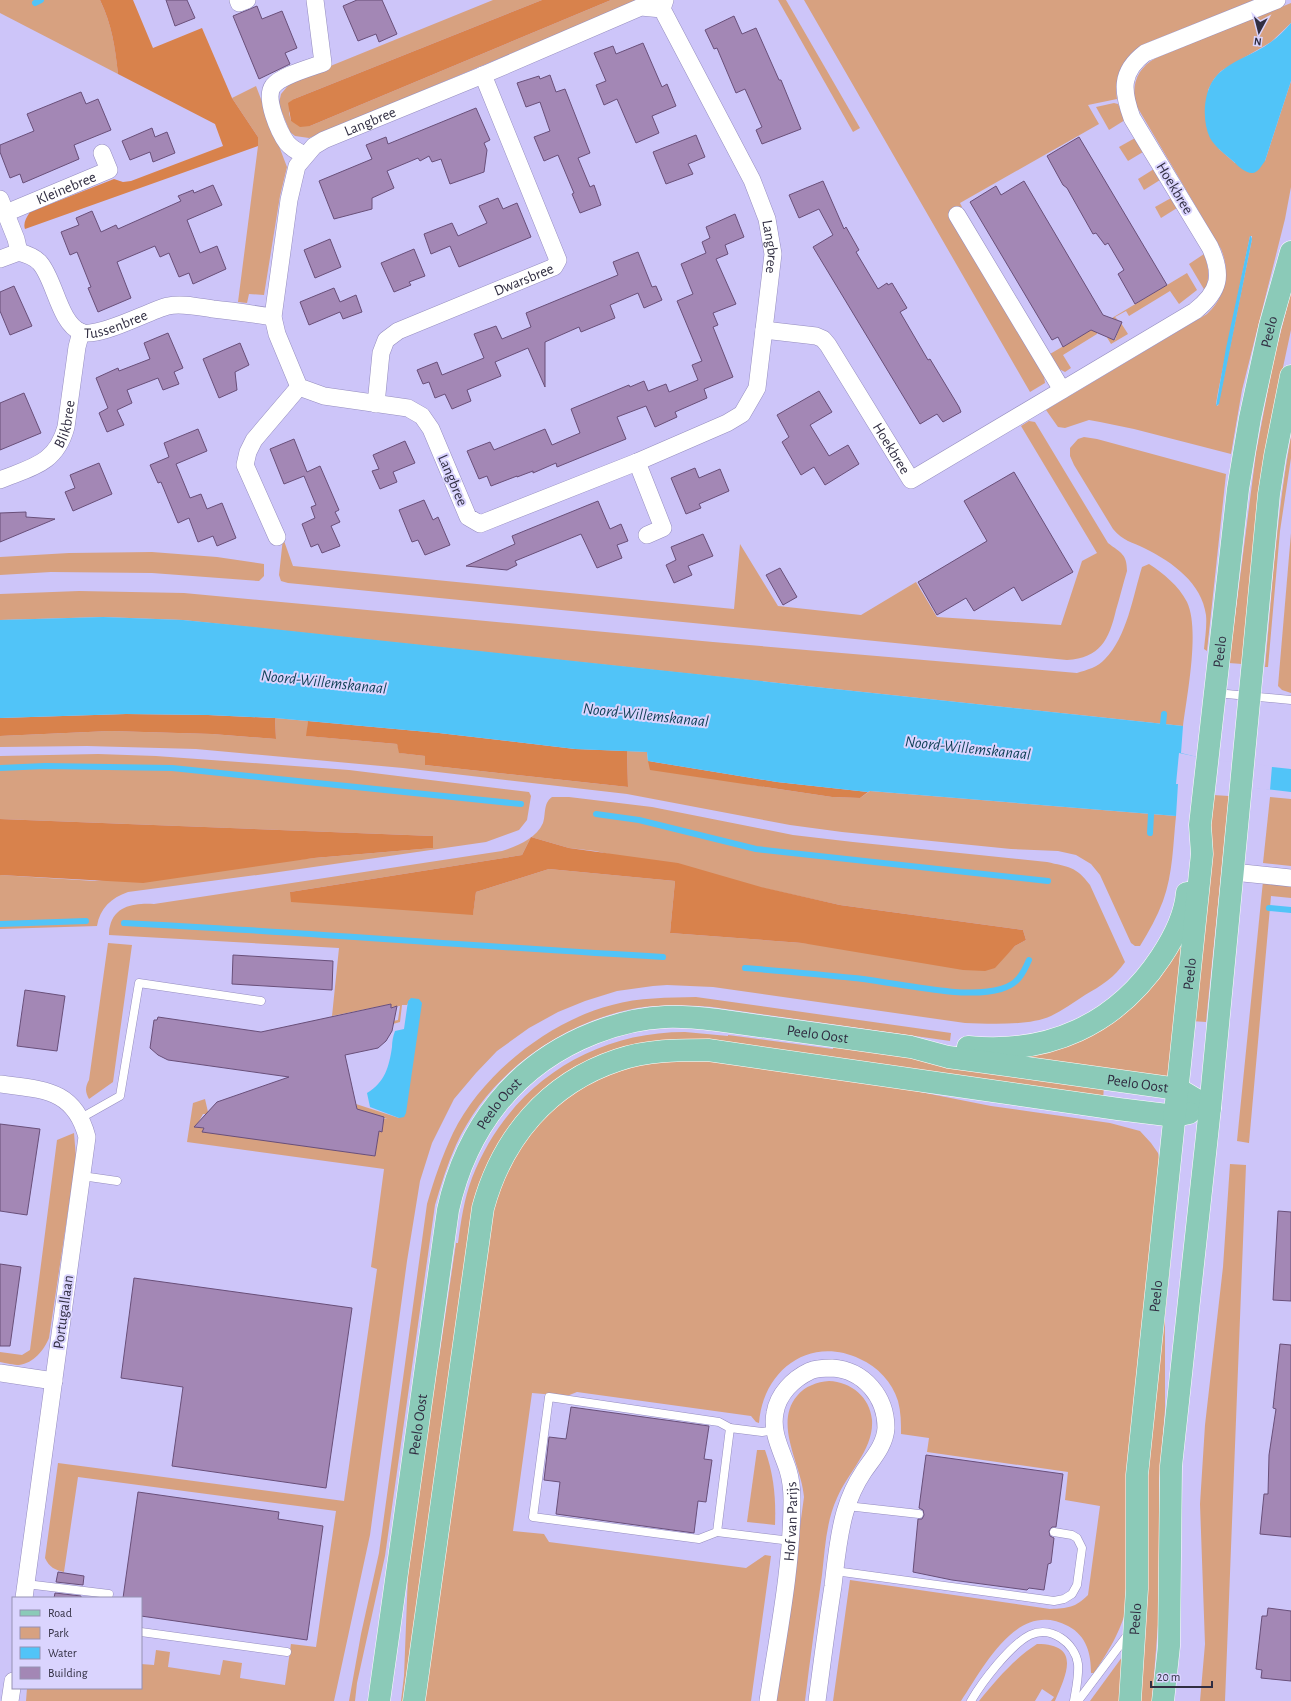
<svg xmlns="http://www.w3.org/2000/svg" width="1291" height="1701" font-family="'Alegreya Sans',sans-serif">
<rect width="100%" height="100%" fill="#cdc5f9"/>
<g fill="#d7a180" fill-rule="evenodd">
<path d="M0,0H100C112,25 115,47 118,74L0,13Z"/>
<path d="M493,0H542L294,99L289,113L291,121L310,126L611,0H639L309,138L295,136L290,132L281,110L279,103L281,94L291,82Z"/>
<path d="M778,0H786L860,128L853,132Z"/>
<path d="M804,0H1254L1144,44C1126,58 1113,74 1117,99L1088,105L1099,124L960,203L962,207L948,215L1044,376L1045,383L1030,392Z"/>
<path d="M1291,3V23L1271,42L1221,71L1214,79L1208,90L1219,149L1235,163L1265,161L1291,81V187L1285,219L1242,390L1231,454L1134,429L1100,422L1089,420L1065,428L1058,427L1046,410L1207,314C1226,296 1231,273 1221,249L1136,105C1131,85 1137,68 1156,58ZM1250,236H1252V239L1218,406L1216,404L1218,392Z"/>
<path d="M256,86L287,167L280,196L264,295L249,294L247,303L238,302L258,146V137L232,98Z"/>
<path d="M1114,103L1118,104L1125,120L1109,130L1096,107Z"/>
<path d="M1135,138L1143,152L1128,161L1119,147Z"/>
<path d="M1154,169L1160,180L1144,190L1138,179Z"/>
<path d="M1171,198L1177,208L1161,218L1155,207Z"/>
<path d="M1204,254C1209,268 1210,277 1205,291L1189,264Z"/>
<path d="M1187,273L1197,290L1179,304L1170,291L1129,316L1126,311L1115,317L1118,320L1114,319L1107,337L1115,340L1121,323L1128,334L1111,344L1103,331L1102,324Z"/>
<path d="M1291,292V330L1267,442L1242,664L1229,663L1256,453L1274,358Z"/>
<path d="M1096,327L1097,334L1063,355L1071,368L1065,372L1059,369L1050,354Z"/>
<path d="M1029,421L1035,422L1108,543C1121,553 1127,554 1127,571C1123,584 1120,597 1116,610C1109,640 1100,658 1067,660L288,583L281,581L279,575L283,538L293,566L734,609L740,544L778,606L861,615L916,582L937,617L1061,625L1082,561L1097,553L1021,426Z"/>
<path d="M1291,436V458L1280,531L1268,667H1265C1272,590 1277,512 1291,436Z"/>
<path d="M1084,437L1097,439L1226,474L1207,651L1204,649C1205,638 1207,626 1206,615C1202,583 1172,562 1146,549C1132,542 1123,541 1113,529L1074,465L1070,456V448L1078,439Z"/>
<path d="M1291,533V693L1282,690L1278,686Z"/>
<path d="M152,552L217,557L264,564V576L259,581L152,573L51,572L0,575V557L69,553Z"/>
<path d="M1149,564C1163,573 1179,586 1187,602C1200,629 1187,695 1183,726L183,620L103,617L0,620V594L79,591L184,593L713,642L1077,673C1087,670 1098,667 1105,659C1127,637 1133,596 1142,567Z"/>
<path d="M275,718L308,721L307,736L397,744L400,753L425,756V765L628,787L627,751L647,752L648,761L752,785L832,797L860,798L870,791L1176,816C1173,844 1173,874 1163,901C1157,917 1149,931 1140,946H1135L1131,943L1100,875L1091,864L1076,855L1058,851L1011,849L842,832L790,825L627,794L403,768L196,749L87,746L0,747V736L110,731L212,734L276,739Z"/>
<path d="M98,754L156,756L349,770L529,792L531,796L527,820L519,830L486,842L272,873L128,892C111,898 100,908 97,926L0,929V875L95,881L314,858L433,848V836L0,819V756Z"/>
<path d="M1213,795L1229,796L1206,1022L1191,1021Z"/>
<path d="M552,797H569L652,807L793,835L853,842L1047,862C1068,867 1076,866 1090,885L1125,962C1115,977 1101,986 1085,995C1074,1002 1063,1010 1051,1016C1029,1026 989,1024 965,1023L713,987L667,985L653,986L617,991L585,1001L558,1012L529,1028L497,1051L476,1073L454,1099L432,1143L420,1181L407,1261L370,1535L334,1701H26L27,1688H141V1664L154,1665L156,1650L170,1652L168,1667L220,1675L223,1660L242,1663L240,1678L285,1685L291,1644L316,1647L336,1511L78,1477L64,1572C55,1570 49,1567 45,1558L58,1463L344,1501L377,1269L371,1267L384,1169L187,1142L193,1103L205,1099L208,1112L207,1114H203L196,1127L292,1144L375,1156L378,1131L382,1132L383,1119H387L357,1109L356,1104L399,1118L410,999L407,1005H402L400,1022L393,1024V1021L398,1020L400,1006L391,1007V1004L332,1016L339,948L109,935C109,932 109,929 110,926C115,905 136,903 154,904L502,851C517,846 536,839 543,823C546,815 543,803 552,797ZM531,837L569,848L595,851L840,905L1023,930L1026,940L1015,946L1006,955L802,943L670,933L675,881L549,869L476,892L473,914L290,892L522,855Z"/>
<path d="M1270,797L1291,799V866L1263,863Z"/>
<path d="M1263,881L1291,885V898L1271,896L1249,1143L1237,1141Z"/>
<path d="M1184,933L1172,1082L1026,1062V1056L1052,1050Z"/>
<path d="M108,943L132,945L113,1082L89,1099C85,1092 85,1087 89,1080Z"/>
<path d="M696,997L951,1033L950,1041L712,1007C687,1005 662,1004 637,1008C561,1022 488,1074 456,1145C447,1165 441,1185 435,1205L385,1556L357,1683L355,1701H349L361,1634L379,1553L427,1204C434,1180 442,1156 453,1133C482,1074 549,1021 612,1005C639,997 668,998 696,997Z"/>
<path d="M685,1032L728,1036V1035L833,1049V1047L1104,1086L1103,1100L637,1048L505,1139L408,1701H401L404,1676L408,1574L437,1358H439L456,1243H458C461,1221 464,1199 472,1178C507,1088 588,1032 685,1032Z"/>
<path d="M668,1055L900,1088L991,1106L1110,1123L1140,1131L1151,1143L1158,1153L1161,1167L1130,1596C1122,1629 1112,1646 1094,1673H1091C1091,1654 1087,1636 1068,1626C1017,1599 984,1667 961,1701H833L850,1580L1050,1609C1068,1608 1075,1608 1088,1595L1100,1506L1065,1500L1068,1472L927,1452L929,1438L901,1434C901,1423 901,1412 898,1401C892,1382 878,1367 860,1359C810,1335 763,1370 759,1423L756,1422L751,1416L577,1392L567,1396L532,1393L513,1531L544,1534L549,1542L746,1568L765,1555L771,1556L751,1701H425L427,1668L491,1205L498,1181L542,1115L590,1080Z"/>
<path d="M74,1133L76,1158L49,1338C44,1350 34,1363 19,1365C14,1365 6,1363 0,1362V1352L22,1355L30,1350L57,1140Z"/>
<path d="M1230,1164L1246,1165L1225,1701H1200L1205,1644L1200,1504L1205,1425L1223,1267Z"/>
<path d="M1173,1197L1177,1198L1165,1317V1410L1159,1482V1612L1152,1701H1138L1143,1505Z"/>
<path d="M829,1381C851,1382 870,1397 872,1420C874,1449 848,1472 837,1498C826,1522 825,1549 822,1575C816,1617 810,1659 805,1701H776L804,1497C802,1466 773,1424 797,1396C805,1386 817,1382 829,1381Z"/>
<path d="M757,1450H765C774,1475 776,1499 775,1525L747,1522Z"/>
<path d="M1037,1644C1082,1644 1066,1675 1055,1701H1051L1054,1697L1042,1689L1035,1701H979C996,1680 1015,1658 1037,1644Z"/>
<path d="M1128,1649L1120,1701H1090Z"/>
</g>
<g fill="#d8824c">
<path d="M100,0H133L153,48L202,28L232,98L258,137V146L25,229C23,223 26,218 30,212L114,179L123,182L131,181L223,146L215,124L118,74C115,47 112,25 100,0Z"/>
<path d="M542,0H611L310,126L300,127L291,121L288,103L294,99Z"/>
<path d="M126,714L208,715L275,718L276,739L212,734L110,731L0,736V718Z"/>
<path d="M308,721L439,733L575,749L627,751L628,787L425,765V756L399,753L397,744L306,736Z"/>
<path d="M648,761L777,782L868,792L860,798L832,797L650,770Z"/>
<path d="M0,819L433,836V848L314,858L143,883L0,875Z"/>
<path d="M531,837L569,848L678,863L761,887L840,905L1023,930L1026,940L1015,946L995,968L985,971L963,970L802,943L670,933L675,881L549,869L476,892L473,915L291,902L290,892L522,855Z"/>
</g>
<g fill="#51c4f8">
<path d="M1291,23V81L1265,161C1261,166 1258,173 1252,173C1245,173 1238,166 1234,162C1226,155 1215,147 1210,138C1202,121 1203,94 1214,79C1226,62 1254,55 1271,42C1278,37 1285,30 1291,23Z"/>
<path d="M1250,236H1251L1252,239L1219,404L1216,406L1226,348Z"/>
<path d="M103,617L183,620L254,627L1183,726L1181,753L1213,761L1291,769V792L1212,783L1178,784L1176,816L870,791L868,792L777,782L648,761L647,752L575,749L439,733L275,718L208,715L126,714L0,718V620Z"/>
<path d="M411,998L419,999L422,1003L406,1113L404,1117L399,1118L370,1107L367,1093C385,1082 389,1067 392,1047C392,1042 393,1036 395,1031L404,1029L408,1001Z"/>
</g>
<path fill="#cdc5f9" d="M1179,753L1213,760L1272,766L1270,790L1212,784H1176Z"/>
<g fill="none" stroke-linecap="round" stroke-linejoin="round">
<g stroke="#51c4f8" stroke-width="6">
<path d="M35,3L41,0"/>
<path d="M1163,724L1164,714"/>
<path d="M0,768L45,766L172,768L521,804"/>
<path d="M596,814L639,820L756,849L1048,881"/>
<path d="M1150,833L1151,814"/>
<path d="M1269,908L1291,910"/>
<path d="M124,923C304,932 483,947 663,957"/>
<path d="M0,924L86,921"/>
<path d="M745,968C782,971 818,974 854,978C895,982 963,1000 1001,989C1017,985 1023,974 1029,960"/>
</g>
</g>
<g fill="#a387b5" stroke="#694f79">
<path d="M166,0H187L195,18L175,26Z"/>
<path d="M357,0H382L397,34L379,42L376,34L358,41L343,6Z"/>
<path d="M257,6L262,19L282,11L297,48L285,53L290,64L259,79L233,16Z"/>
<path d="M734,16L742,34L756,28L779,80H781L801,129L762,144L756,130L762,127L745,89L736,93L717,48L714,49L705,30Z"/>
<path d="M643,43L662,87L667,84L676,106L652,116L659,133L636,143L617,99L604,105L596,85L606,81L594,53L613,46L616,54Z"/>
<path d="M550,75L556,92L565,89L590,153L578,158L590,187L594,185L601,205L580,213L572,194L574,193L558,155L544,161L534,137L550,131L540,102L526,107L517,83L539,76L540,79Z"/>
<path d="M81,92L86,104L98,99L111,130L74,145L79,159L23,183L20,174L10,178L0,152V145L34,131L27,114Z"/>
<path d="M476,108L490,140L484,143L487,150L484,172L450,184L441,159L432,162L429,156L420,161L418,158L387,171L394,188L372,198V209L334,219L319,181L372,159L366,145L386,137L388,144Z"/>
<path d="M152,128L155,137L167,132L175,153L153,162L150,152L130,160L122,141Z"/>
<path d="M696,135L705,157L688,164L693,174L666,184L653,152Z"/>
<path d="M1079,137L1167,285L1135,304L1118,274L1124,270L1108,243L1105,245L1096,233L1093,234L1067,188L1063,185L1047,156Z"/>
<path d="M823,181L844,229L846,227L859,250L856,252L878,289L887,283L888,285L892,283L907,308L900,312L928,360L930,359L959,407L961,412L943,422L937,414L920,424L813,247L833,235L819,209L799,218L789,195Z"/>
<path d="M1024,181L1103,315L1122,322L1114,340L1091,330L1063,347L1058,337L1052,340L970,202L996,186L1001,195Z"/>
<path d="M213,185L222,205L187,220L200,253L217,246L226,269L193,284L189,273L179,277L169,253L160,257L155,246L117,262L131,298L98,312L88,288L91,287L77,252L70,255L61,232L79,225L76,218L92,211L101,232L116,225L118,229L181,201L178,196L193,190L194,193Z"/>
<path d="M498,198L503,209L517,203L531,237L459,267L450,246L431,254L424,234L452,223L458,236L487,223L479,206Z"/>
<path d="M735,214L744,237L725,245L728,254L716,259L736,304L713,313L718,325L713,327L733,377L704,389L707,398L675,412L677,417L655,427L646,406L617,417L626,439L557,467L556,463L533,473V471L517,477V476L491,486L487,476L479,479L467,451L490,442L494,450L545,429L552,445L580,433L571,409L629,385L630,387L644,381L648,391L666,384L669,392L698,380L692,365L702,361L677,301L693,294L681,264L706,253L702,242L710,238L706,227Z"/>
<path d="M330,239L341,267L315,278L304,250Z"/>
<path d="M414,249L425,276L409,282L411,285L394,292L381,263Z"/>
<path d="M638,252L652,287L656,286L662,300L644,308L638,293L610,305L615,318L581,332L579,327L545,342V387L528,348L495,362L501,376L467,390L471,401L452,409L445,394L435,398L429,382L423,384L417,370L437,362L442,375L484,358L474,334L496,326L502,339L531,327L526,313L618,275L613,262Z"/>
<path d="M14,286L32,326L10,335L0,311V292Z"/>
<path d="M334,288L340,302L356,295L362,312L343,319L340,312L309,325L300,302Z"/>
<path d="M168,333L183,368L174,372L179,384L163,390L158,378L127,390L132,403L117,410L124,425L107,432L99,413L108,408L96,378L118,368L119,371L150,359L144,343Z"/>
<path d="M240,343L249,365L235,372L237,390L219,398L203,359Z"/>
<path d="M819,391L832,412L810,425L829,456L848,445L859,464L825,485L814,467L801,475L782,442L789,437L777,415Z"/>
<path d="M24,393L41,433L0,450V403Z"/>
<path d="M198,429L207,451L176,464L190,498L201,494L207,509L222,503L236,538L217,546L213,536L198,542L189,518L178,523L161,482L158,483L150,465L169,457L164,443Z"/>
<path d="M294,439L307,472L320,466L339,510L335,512L340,522L331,526L340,546L322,553L318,544L311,547L302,524L315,518L311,507L316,505L304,476L284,484L270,449Z"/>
<path d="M405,441L415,463L393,472L397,482L380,489L372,471L379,469L373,455Z"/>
<path d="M99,463L112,494L73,511L65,492L75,488L70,475Z"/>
<path d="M695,468L699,478L720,469L729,491L699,504L701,508L686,514L671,478Z"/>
<path d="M1014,472L1073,572L1022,601L1014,587L974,611L966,598L937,615L918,582L987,541L964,501Z"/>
<path d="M424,500L433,520L438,517L450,545L425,555L418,540L412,542L399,510Z"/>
<path d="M598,501L610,529L621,524L628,541L617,545L622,558L597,568L581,534L515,561L517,565L507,570L466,566L515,544L512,536Z"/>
<path d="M26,512V517L55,519L0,542V513Z"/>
<path d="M703,534L713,556L688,566L692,575L674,583L666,565L676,560L671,547Z"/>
<path d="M780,568L797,597L783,605L766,575Z"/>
<path d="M233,955L333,961L332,990L232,984Z"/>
<path d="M25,990L65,996L57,1051L17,1046Z"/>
<path d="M391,1004V1008L397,1006L392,1031L386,1041L378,1048L345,1055L357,1109L384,1117L382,1132L379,1131L375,1156L202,1132L204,1128L194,1127L217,1102L289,1077L168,1060L158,1055L150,1048L154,1020H157L158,1017L261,1032Z"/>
<path d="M0,1124L40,1129L27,1215L0,1211Z"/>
<path d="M1278,1211L1291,1212V1301L1273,1300Z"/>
<path d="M0,1264L21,1267L10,1346H0Z"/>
<path d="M134,1278L352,1308L326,1488L172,1466L183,1387L121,1378Z"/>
<path d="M1280,1344L1291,1345V1537L1260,1534L1264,1494H1268L1269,1455L1276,1409L1273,1408Z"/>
<path d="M571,1407L709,1426L704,1459L712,1460L706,1502L698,1501L694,1533L556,1514L560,1482L544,1480L549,1437L566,1439Z"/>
<path d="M926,1455L1063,1474L1056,1527H1052L1049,1531L1050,1536L1054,1538L1051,1563L1048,1564L1044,1590L1029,1588L1027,1590L952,1580L913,1572L918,1519H922L924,1515L923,1510L919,1508Z"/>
<path d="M138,1492L279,1512L278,1519L323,1526L307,1640L141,1616V1598H123Z"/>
<path d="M58,1572L84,1576L83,1585L56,1582Z"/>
<path d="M55,1593L81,1596V1598H54Z"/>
<path d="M1268,1608L1291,1611V1681L1261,1678L1262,1670L1256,1669L1262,1616H1267Z"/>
</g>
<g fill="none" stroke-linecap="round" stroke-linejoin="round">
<defs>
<g id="lane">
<path d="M1216,693L1291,700"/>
<path d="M81,1118L120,1096L139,983L261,1001"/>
<path d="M82,1176L117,1181"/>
<path d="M775,1430L762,1432L730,1428L717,1532L791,1541"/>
<path d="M847,1506L919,1514"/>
<path d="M717,1532L699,1539L533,1517L549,1397L719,1422L730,1428"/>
<path d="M835,1571L1054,1601L1064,1599L1072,1594L1077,1585L1082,1548L1077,1538L1072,1535L1054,1532"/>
<path d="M26,1584L109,1594L108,1598"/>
<path d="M141,1632L287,1652"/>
<path d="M971,1701C982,1682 1010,1645 1030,1635C1051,1625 1075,1643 1078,1664C1079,1676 1076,1689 1074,1701"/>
<path d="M1078,1701L1129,1633"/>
</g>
<g id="street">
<path d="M238,0L239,3L247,0"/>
<path id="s1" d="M662,9L752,180L767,219L773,254L757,388L742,414L727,423L637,462L480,524L468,517L431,429L422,416L408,408L324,396L299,387L277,334L273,317L289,200L297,166L314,146L324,140L483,75L641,7L662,9L665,0"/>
<path d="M305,155C298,152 292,149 287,143C279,132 264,98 273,86C282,75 310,68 323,63L315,0"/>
<path d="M0,199L16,239L19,252"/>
<path id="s2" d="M6,213L109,170L102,153"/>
<path d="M957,215L1062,390"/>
<path id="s3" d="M0,259L19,252C26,254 35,257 40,263C55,280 59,323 81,332C98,339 148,311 168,306C182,303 199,307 213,309C233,311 253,314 273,317"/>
<path id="s4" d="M764,330L816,336L823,339L828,345L911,480L1195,311C1220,291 1223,275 1210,247L1132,118C1122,91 1120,72 1145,53L1277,0"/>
<path id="s5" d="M376,404L381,353L386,340L398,331L554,267L558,260L483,75"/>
<path d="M637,462L663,528L647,535"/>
<path id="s6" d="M0,480C32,467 56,464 66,427L77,347L81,332"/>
<path d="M277,537L245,465L248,452L254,440L299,387"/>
<path d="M1233,872L1291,878"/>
<path d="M0,1084C42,1090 74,1088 87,1137L24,1598"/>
<path d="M0,1373L54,1381"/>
<path d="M10,1701L13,1681"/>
<path id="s7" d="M768,1701C778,1635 792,1567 792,1500C792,1490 791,1480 788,1470C782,1451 771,1433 775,1413C778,1394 793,1379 810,1371C817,1368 824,1368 832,1368C864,1370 886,1397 886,1428C885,1445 873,1458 864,1471C856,1483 849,1498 845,1512C838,1536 836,1561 833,1586C827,1624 822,1663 817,1701"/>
</g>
<g id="primary">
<path d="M968,1047C1048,1055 1116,1025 1161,957C1173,939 1185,916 1187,893"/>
<path id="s8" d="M379,1701L448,1210C466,1128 515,1064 594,1033C617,1024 641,1018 665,1017C682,1016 700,1018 717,1020L911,1047L948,1057L1178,1089L1210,1108"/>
<path d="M414,1701L483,1208C502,1138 548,1083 618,1060C647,1050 678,1050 708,1050L1118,1109L1175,1116L1189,1113"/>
<path id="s9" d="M1130,1701L1137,1589V1475L1202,854L1200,825L1238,489L1250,418L1270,326L1291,252"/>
<path d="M1163,1701L1169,1646L1171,1466L1210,1108L1269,494L1275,456L1291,376"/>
</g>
</defs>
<use href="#lane" stroke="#958dbf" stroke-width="9"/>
<use href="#street" stroke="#958dbf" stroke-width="18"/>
<use href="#primary" stroke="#fff" stroke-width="23"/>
<use href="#lane" stroke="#fff" stroke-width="8"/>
<use href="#street" stroke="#fff" stroke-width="17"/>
<use href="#primary" stroke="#8bcab8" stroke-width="22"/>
</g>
<g text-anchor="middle" stroke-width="4" stroke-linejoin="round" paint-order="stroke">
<g font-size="15" fill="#312e42" stroke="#dad4fe">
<text dy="5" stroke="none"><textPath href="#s1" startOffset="1288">Langbree</textPath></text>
<text dy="5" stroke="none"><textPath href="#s2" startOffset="65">Kleinebree</textPath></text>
<text transform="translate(1175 188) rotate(59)" y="5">Hoekbree</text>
<text dy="5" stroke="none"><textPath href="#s1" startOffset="263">Langbree</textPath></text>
<text dy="5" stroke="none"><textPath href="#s5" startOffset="216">Dwarsbree</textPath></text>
<text dy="5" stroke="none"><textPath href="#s3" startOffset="162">Tussenbree</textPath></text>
<text dy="5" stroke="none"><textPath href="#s9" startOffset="1378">Peelo</textPath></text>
<text dy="5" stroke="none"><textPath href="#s6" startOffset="92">Blikbree</textPath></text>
<text dy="5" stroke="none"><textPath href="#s4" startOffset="189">Hoekbree</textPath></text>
<text transform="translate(453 480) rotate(67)" y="5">Langbree</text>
<text dy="5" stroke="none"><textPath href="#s9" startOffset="1054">Peelo</textPath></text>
<text dy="5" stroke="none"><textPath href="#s9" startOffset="730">Peelo</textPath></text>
<text dy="5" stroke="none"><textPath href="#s8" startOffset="962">Peelo Oost</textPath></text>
<text dy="5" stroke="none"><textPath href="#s8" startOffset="1286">Peelo Oost</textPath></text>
<text dy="5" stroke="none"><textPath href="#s8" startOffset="615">Peelo Oost</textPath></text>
<text dy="5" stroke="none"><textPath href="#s9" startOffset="406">Peelo</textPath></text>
<text transform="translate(63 1312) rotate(-82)" y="5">Portugallaan</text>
<text dy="5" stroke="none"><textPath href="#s8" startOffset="279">Peelo Oost</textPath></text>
<text dy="5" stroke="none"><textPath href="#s7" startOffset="181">Hof van Parijs</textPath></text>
<text dy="5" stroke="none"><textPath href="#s9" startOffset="82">Peelo</textPath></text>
</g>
<g font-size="16" font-style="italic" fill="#0c3e53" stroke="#dad4fe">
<text transform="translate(324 681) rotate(6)" y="6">Noord-Willemskanaal</text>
<text transform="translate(646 714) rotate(6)" y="6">Noord-Willemskanaal</text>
<text transform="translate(968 747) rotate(6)" y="6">Noord-Willemskanaal</text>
</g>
</g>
<rect x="12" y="1597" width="130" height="92" fill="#dad4fe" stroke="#9692b3"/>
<rect x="20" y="1610" width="20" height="6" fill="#8bcab8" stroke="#9692b3"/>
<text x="48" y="1617" font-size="12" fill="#312e42">Road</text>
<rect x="20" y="1627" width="20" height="12" fill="#d7a180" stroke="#9692b3"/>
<text x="48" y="1637" font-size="12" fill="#312e42">Park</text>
<rect x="20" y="1647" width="20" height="12" fill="#51c4f8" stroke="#9692b3"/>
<text x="48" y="1657" font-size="12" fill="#312e42">Water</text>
<rect x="20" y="1667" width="20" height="12" fill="#a387b5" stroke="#9692b3"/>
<text x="48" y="1677" font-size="12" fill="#312e42">Building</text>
<g transform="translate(1259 32) rotate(187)" stroke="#dad4fe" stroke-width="3" paint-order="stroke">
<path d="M0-3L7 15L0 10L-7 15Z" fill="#312e42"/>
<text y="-6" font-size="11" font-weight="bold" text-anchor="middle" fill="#312e42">N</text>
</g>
<path d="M1151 1681v6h61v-6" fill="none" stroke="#312e42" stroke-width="2"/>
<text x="1157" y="1681" font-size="12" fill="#312e42" stroke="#dad4fe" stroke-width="3" paint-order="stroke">20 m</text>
</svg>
